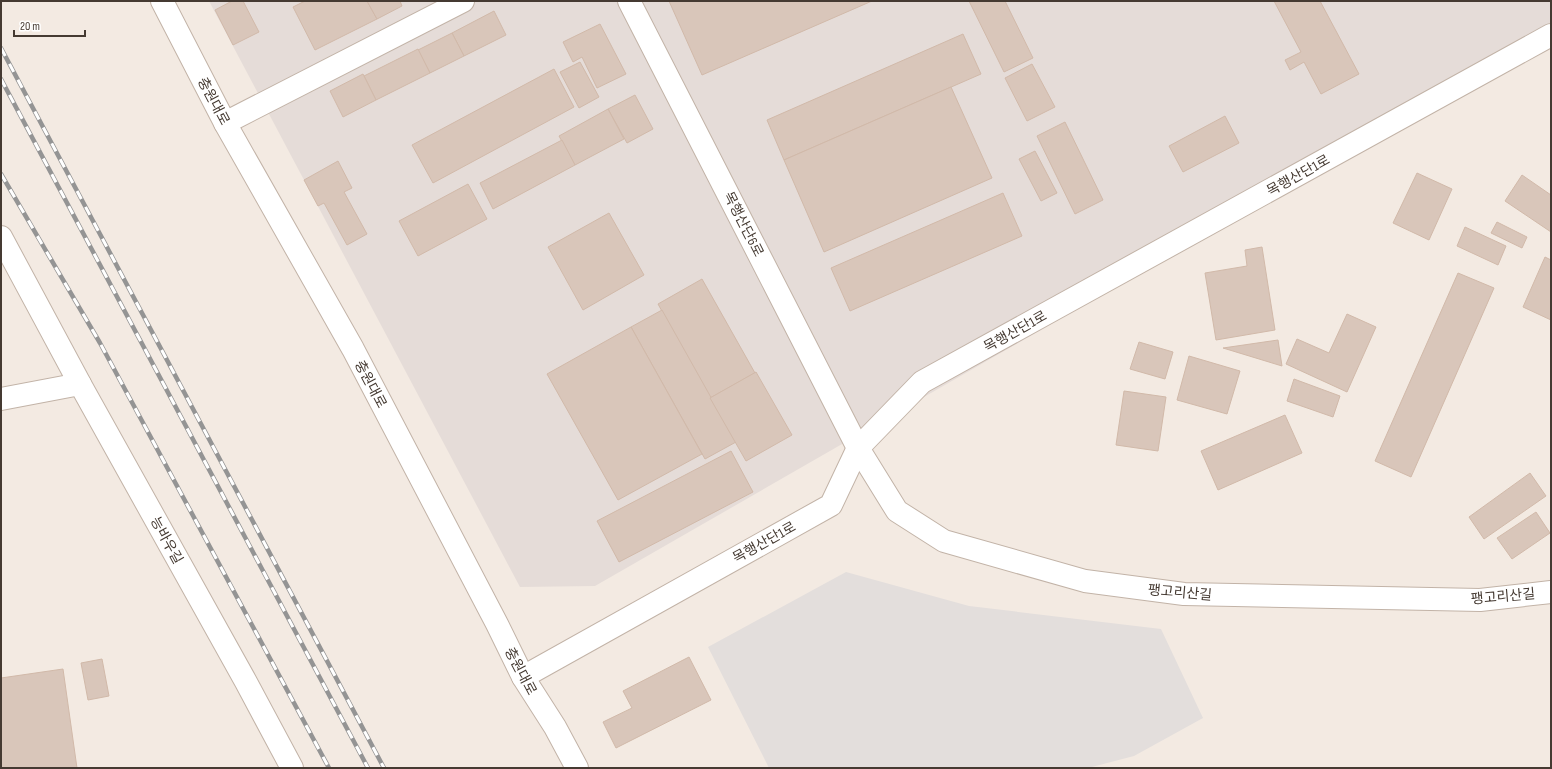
<svg xmlns="http://www.w3.org/2000/svg" width="1552" height="769" font-family="'Sofia Sans Condensed','Noto Sans KR',sans-serif">
<rect width="100%" height="100%" fill="#f3eae2"/>
<path fill="#e5dcd8" d="M209,1H1551V37L595,586L520,587Z"/>
<path fill="#e3dedc" d="M846,572L969,606L1161,629L1203,718L1134,756L1088,768H769L708,647Z"/>
<g fill="#d9c6ba" stroke="#d1b9a9">
<path d="M232,1H243L259,32L233,45L215,10Z"/>
<path d="M305,1H367L377,19L315,50L293,7Z"/>
<path d="M367,1H400L402,6L377,19Z"/>
<path d="M669,1H872L702,75Z"/>
<path d="M969,1H1005L1033,58L1004,72Z"/>
<path d="M1274,1H1320L1359,74L1321,94L1304,62L1290,70L1285,60L1301,52Z"/>
<path d="M494,11L506,35L464,56L452,33Z"/>
<path d="M600,24L626,74L597,88L582,57L573,62L563,42Z"/>
<path d="M452,33L464,56L430,73L418,50Z"/>
<path d="M963,34L981,74L784,160L767,120Z"/>
<path d="M418,49L430,73L376,100L364,76Z"/>
<path d="M580,62L599,97L579,108L560,72Z"/>
<path d="M1032,64L1055,107L1027,121L1005,78Z"/>
<path d="M554,69L574,107L433,183L412,145Z"/>
<path d="M363,74L376,100L343,117L330,91Z"/>
<path d="M951,87L992,178L824,252L784,160Z"/>
<path d="M635,95L653,129L627,143L608,109Z"/>
<path d="M608,109L624,139L575,165L559,136Z"/>
<path d="M1225,116L1239,143L1183,172L1169,146Z"/>
<path d="M1065,122L1103,200L1075,214L1037,136Z"/>
<path d="M562,140L575,165L493,209L480,183Z"/>
<path d="M1035,151L1057,193L1041,201L1019,159Z"/>
<path d="M338,161L352,188L344,192L367,234L347,245L324,203L318,206L304,180Z"/>
<path d="M1417,173L1452,189L1429,240L1393,223Z"/>
<path d="M1522,175L1551,195V232L1505,201Z"/>
<path d="M468,184L487,219L418,256L399,221Z"/>
<path d="M1003,193L1022,236L850,311L831,268Z"/>
<path d="M609,213L644,275L583,310L548,247Z"/>
<path d="M1497,222L1527,237L1522,248L1491,233Z"/>
<path d="M1465,227L1506,246L1498,265L1457,246Z"/>
<path d="M1262,247L1275,330L1216,340L1205,273L1247,266L1245,250Z"/>
<path d="M1545,257L1551,260V320L1523,307Z"/>
<path d="M1458,273L1494,288L1411,477L1375,461Z"/>
<path d="M702,279L755,373L710,398L658,304Z"/>
<path d="M662,310L736,442L705,459L631,327Z"/>
<path d="M1347,314L1376,327L1347,392L1286,364L1297,339L1329,353Z"/>
<path d="M631,327L702,454L618,500L547,374Z"/>
<path d="M1278,340L1282,366L1223,348Z"/>
<path d="M1139,342L1173,352L1165,379L1130,369Z"/>
<path d="M1189,356L1240,371L1227,414L1177,400Z"/>
<path d="M756,372L792,435L746,461L710,398Z"/>
<path d="M1294,379L1340,396L1333,417L1287,401Z"/>
<path d="M1124,391L1166,397L1158,451L1116,445Z"/>
<path d="M1285,415L1302,453L1218,490L1201,451Z"/>
<path d="M731,451L753,492L619,562L597,521Z"/>
<path d="M1530,473L1546,496L1484,539L1469,517Z"/>
<path d="M1536,512L1550,533L1512,559L1497,538Z"/>
<path d="M689,657L711,700L616,748L603,722L632,708L623,691Z"/>
<path d="M102,659L109,696L88,700L81,663Z"/>
<path d="M63,669L77,768H1V678Z"/>
</g>
<g fill="none" stroke-linecap="round" stroke-linejoin="round">
<defs>
<g id="minor">
<path d="M162,1L225,123L353,349L497,624L523,677L555,727L577,768"/>
<path d="M629,1L858,448L897,511L944,541L1085,581L1184,594L1480,600L1551,592"/>
<path d="M225,123L463,1"/>
<path d="M1,237L80,384"/>
<path d="M1,399L80,384L246,682L292,768"/>
<path d="M523,677L831,505L858,448L922,382L1551,35"/>
</g>
</defs>
<use href="#minor" stroke="#c2b3a7" stroke-width="24"/>
<use href="#minor" stroke="#fff" stroke-width="22"/>
<defs>
<g id="rail">
<path d="M1,48L384,768"/>
<path d="M1,79L368,768"/>
<path d="M1,174L100,343L329,768"/>
</g>
</defs>
<use href="#rail" stroke="#949494" stroke-width="4.5"/>
<use href="#rail" stroke="#fff" stroke-width="3" stroke-dasharray="9" stroke-linecap="butt"/>
</g>
<g text-anchor="middle" stroke-width="3" stroke-linejoin="round" paint-order="stroke">
<g font-size="14" fill="#453a32" stroke="#fff">
<text transform="translate(214 101) rotate(62)" y="5">충원대로</text>
<text transform="translate(1298 175) rotate(-29)" y="5">목행산단1로</text>
<text transform="translate(744 224) rotate(63)" y="5">목행산단6로</text>
<text transform="translate(1015 331) rotate(-29)" y="5">목행산단1로</text>
<text transform="translate(371 384) rotate(62)" y="5">충원대로</text>
<text transform="translate(167 540) rotate(61)" y="5">능바우길</text>
<text transform="translate(764 542) rotate(-29)" y="5">목행산단1로</text>
<text transform="translate(1180 592) rotate(5)" y="5">팽고리산길</text>
<text transform="translate(1503 596) rotate(-5)" y="5">팽고리산길</text>
<text transform="translate(521 671) rotate(62)" y="5">충원대로</text>
</g>
</g>
<rect width="1552" height="769" fill="none" stroke="#453a32" stroke-width="4"/>
<path d="M14 30v6h71v-6" fill="none" stroke="#453a32" stroke-width="2"/>
<text x="20" y="30" font-size="12" fill="#453a32" stroke="#ffffff" stroke-width="3" paint-order="stroke">20 m</text>
</svg>
